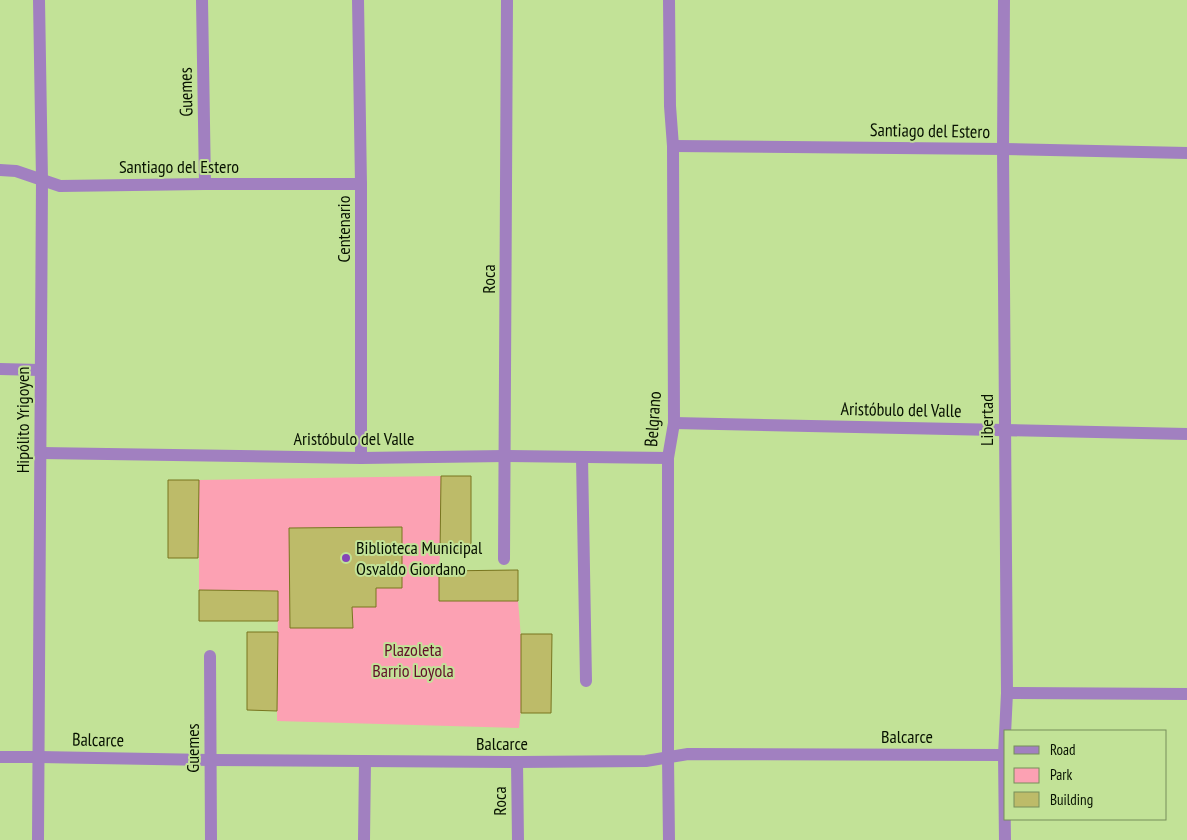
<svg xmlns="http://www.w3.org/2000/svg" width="1187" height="840" font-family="'PT Sans Narrow',sans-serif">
<rect width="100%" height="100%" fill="#c2e297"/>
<path fill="#fca1b3" d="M441,476L439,600L518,601C522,643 524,686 519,728L277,721L278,591L199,590V480Z"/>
<g fill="#bdbb69" stroke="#78751f">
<path d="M441,476H471V554H440Z"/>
<path d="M168,480H199L198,558H168Z"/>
<path d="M402,527V588H376V607H352L353,628H290L289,528Z"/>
<path d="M518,570V601H439V571Z"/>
<path d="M199,590L278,591V621H199Z"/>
<path d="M247,632H278L277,711L247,710Z"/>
<path d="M521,634H552L551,713H521Z"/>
</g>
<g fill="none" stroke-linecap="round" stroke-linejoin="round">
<g stroke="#a180c0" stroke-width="12">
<path d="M202,0L205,184"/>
<path d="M358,0L361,184V458"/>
<path d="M1004,0L1003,149L1007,693L1004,755L1005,840"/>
<path d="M673,146L1003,149L1187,153"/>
<path d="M0,170L16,171L60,186L205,184H361"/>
<path d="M0,369L40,370"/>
<path d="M674,423L1187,434"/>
<path d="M41,453L361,458L505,456L668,458"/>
<path d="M582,457L586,681"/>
<path d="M504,559L507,0"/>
<path d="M210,656L211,840"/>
<path d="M1007,693L1187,694"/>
<path d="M0,757H39L210,760L517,762L646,761L688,754L1004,755"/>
<path d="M517,762L518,840"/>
<path d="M38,840L42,180L39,0"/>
<path d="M364,840L365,761"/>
<path d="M669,840L668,758V458L674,423L673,146L670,106L669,0"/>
</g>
</g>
<circle fill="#8544b8" stroke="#c2e297" stroke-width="2" cx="346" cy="558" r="5"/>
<g text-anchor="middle" stroke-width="4" stroke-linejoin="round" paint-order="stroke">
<g font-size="18" fill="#071100" stroke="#c2e297">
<text transform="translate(186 92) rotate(-91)" y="6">Guemes</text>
<text transform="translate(930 131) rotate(1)" y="6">Santiago del Estero</text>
<text x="179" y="173">Santiago del Estero</text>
<text transform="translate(344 229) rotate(-90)" y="6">Centenario</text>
<text transform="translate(489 279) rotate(-90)" y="6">Roca</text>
<text transform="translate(901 410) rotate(1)" y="6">Aristóbulo del Valle</text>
<text transform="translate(653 419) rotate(-86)" y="6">Belgrano</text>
<text transform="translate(23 420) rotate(-90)" y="6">Hipólito Yrigoyen</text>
<text transform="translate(987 420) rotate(-90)" y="6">Libertad</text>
<text x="354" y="445">Aristóbulo del Valle</text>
<text x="907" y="743">Balcarce</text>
<text transform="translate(98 740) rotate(1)" y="6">Balcarce</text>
<text x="502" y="750">Balcarce</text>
<text transform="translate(193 748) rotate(-90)" y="6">Guemes</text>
<text transform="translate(500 801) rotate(-90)" y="6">Roca</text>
</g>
<g font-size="18" fill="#071100" stroke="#c2e297" text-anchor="start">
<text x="356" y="554">Biblioteca Municipal<tspan x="356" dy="21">Osvaldo Giordano</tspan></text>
</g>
<g font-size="18" fill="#610f2a" stroke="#c2e297">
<text x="413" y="656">Plazoleta<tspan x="413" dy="21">Barrio Loyola</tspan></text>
</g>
</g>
<rect x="1004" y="730" width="162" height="90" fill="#c2e297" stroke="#778e5b"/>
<rect x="1014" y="746" width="25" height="8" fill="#a180c0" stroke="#778e5b"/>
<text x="1050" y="755" font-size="15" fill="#071100">Road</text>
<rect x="1014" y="768" width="25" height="15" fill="#fca1b3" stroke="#778e5b"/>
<text x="1050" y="780" font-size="15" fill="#071100">Park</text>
<rect x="1014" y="792" width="25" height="15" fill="#bdbb69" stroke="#778e5b"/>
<text x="1050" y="805" font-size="15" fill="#071100">Building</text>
</svg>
